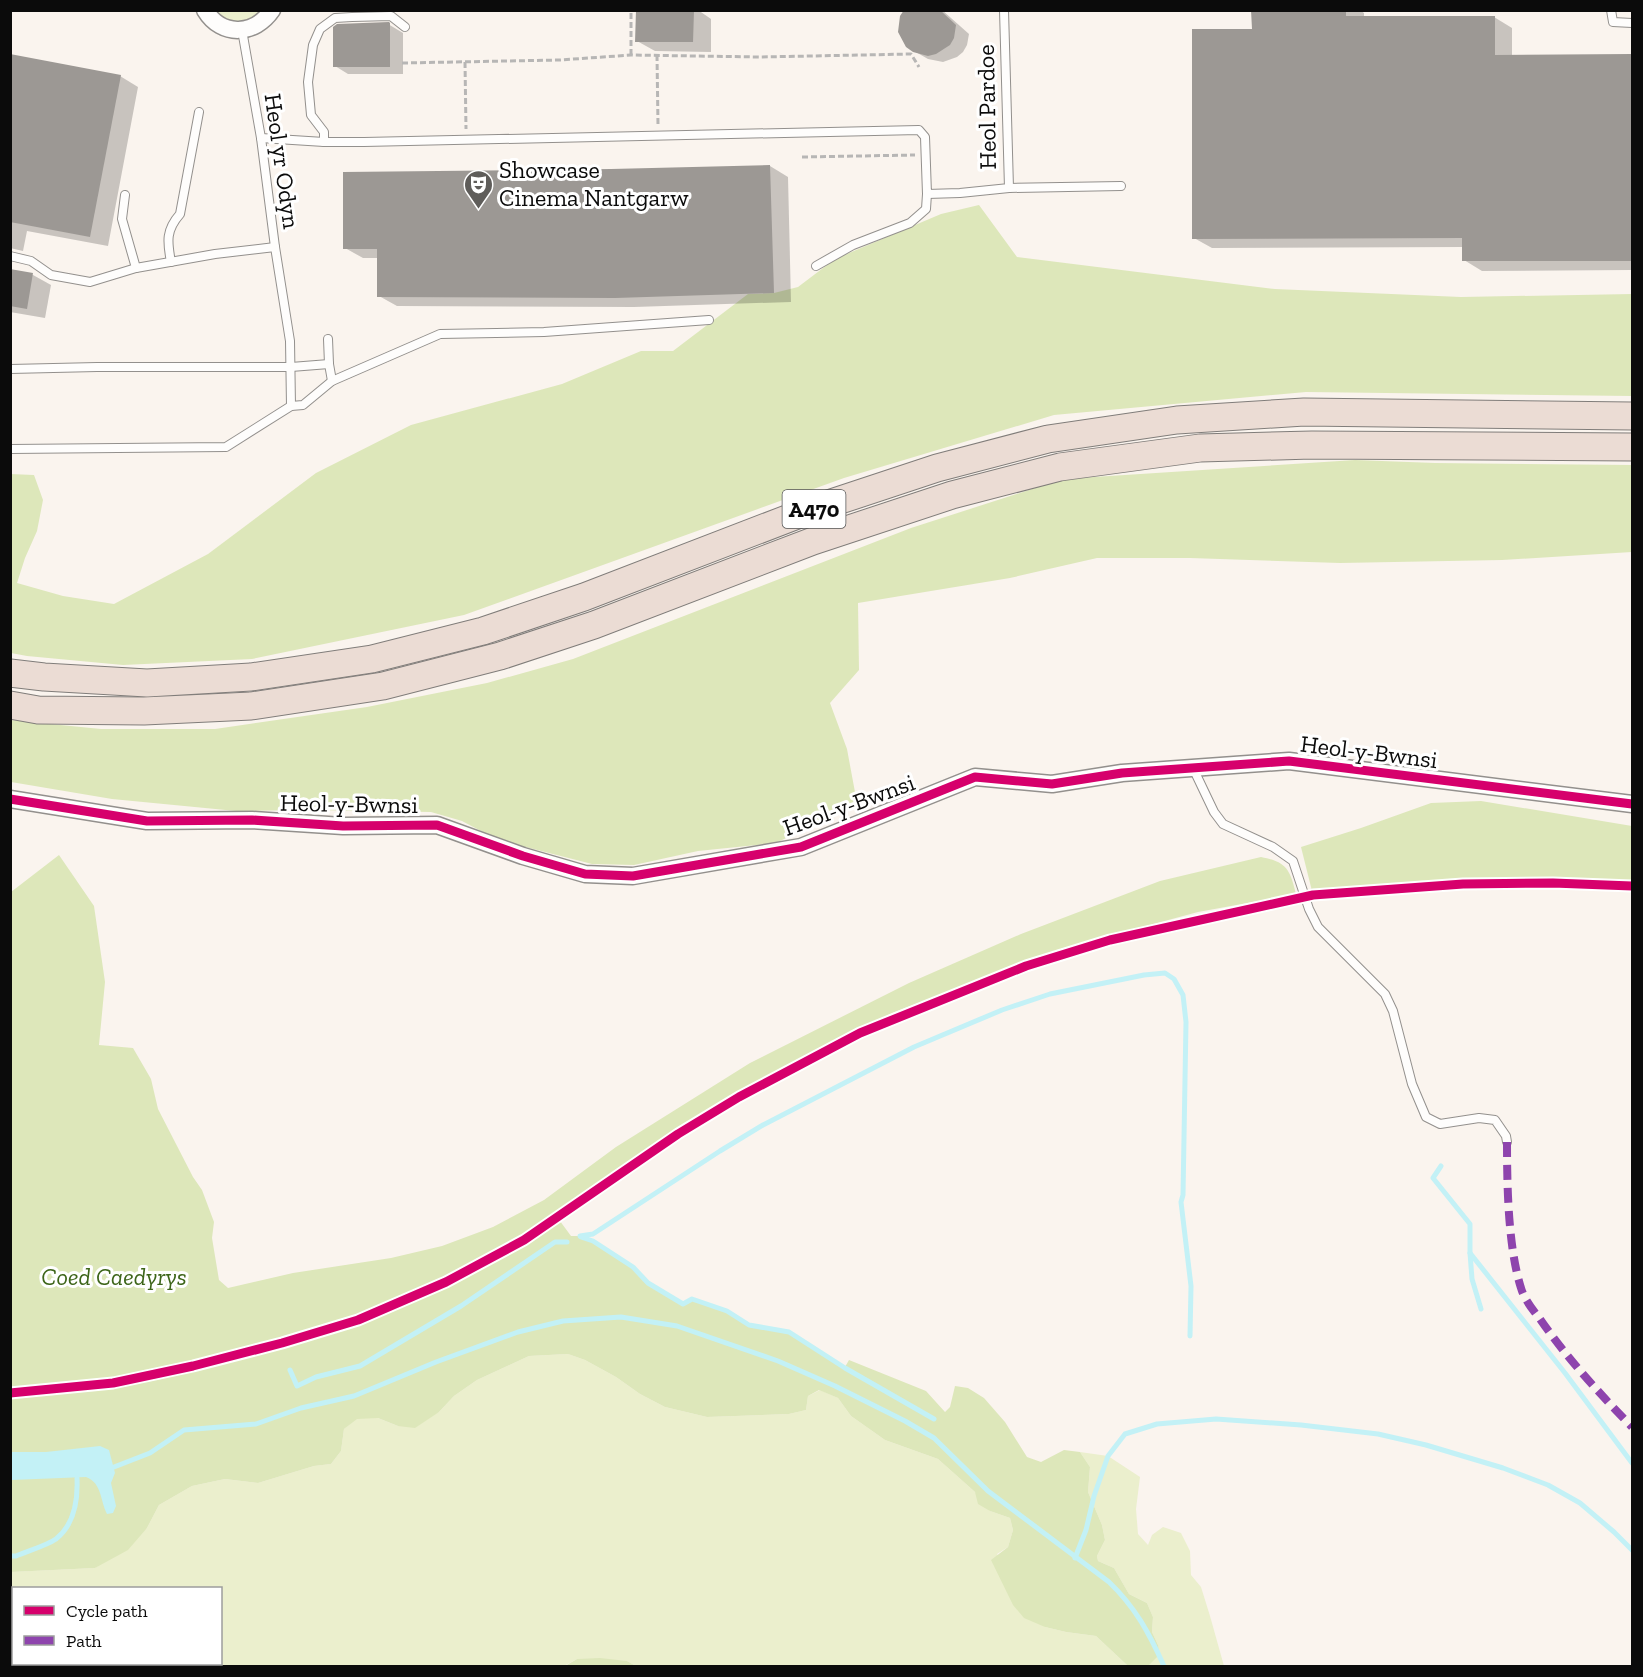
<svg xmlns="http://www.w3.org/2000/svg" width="1643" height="1677" font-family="'Zilla Slab',serif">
<rect width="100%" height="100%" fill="#faf4ee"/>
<g fill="#ebefcd" fill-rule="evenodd">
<path d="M205,11H272L242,30Z"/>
<path d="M568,1354L585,1360L616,1377L640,1394L665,1407L707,1417L789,1414L806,1410L808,1396L820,1390L838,1398L851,1416L885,1440L938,1459L975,1492L990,1511L1010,1518L1013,1530L1008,1547L997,1554L1045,1627L1066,1632L1096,1636L1128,1666H636L627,1661L577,1659L564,1666H11L10,1572L95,1568L147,1528L159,1505L192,1486L225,1479L258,1483L314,1466L331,1464L341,1451L344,1429L357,1418H378L398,1426L439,1412L454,1396L477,1380L529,1356ZM14,1588H220V1664H14Z"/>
<path d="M1080,1452L1108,1456L1140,1477L1136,1509L1138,1534L1148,1545L1152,1535L1163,1527L1181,1533L1190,1551L1191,1575L1201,1587L1210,1616L1224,1666H1143L1149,1665L1158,1645L1152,1632L1153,1617L1147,1603L1129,1594L1114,1568L1098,1561L1097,1556L1105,1540L1102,1525L1088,1492L1090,1467Z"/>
</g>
<g fill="#dde7ba" fill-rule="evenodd">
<path d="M979,205L1017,257L1275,289L1461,297L1632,294V396L1306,392L1054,415L844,478L464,615L252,659L123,665L27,656L11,653L10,474L34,475L43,500L37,531L25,558L17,583L63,596L114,604L208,554L316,473L411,425L562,384L641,351H673L748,294L774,293L798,287L835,259L941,214Z"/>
<path d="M1355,460L1435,463L1632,465V552L1502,560L1340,563L1190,558H1097L1010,578L858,603L859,670L830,703L847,749L857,803L776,843L698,851L634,865L592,864L498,840L462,821L431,812L309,810L236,811L112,799L11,782L10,720L101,729H215L367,707L487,683L573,659L911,528L1063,479Z"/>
<path d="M1481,801L1632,826V884L1465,878L1312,891L1301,847L1361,828L1431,803Z"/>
<path d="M59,855L94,906L105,982L99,1045L133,1048L151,1079L158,1109L193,1177L202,1190L214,1222L212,1238L219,1280L228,1288L293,1273L391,1258L442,1246L493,1227L544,1200L616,1147L750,1063L909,983L1021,934L1160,881L1261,857C1287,862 1290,870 1296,894L1198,912L1057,950L892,1013L766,1077L642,1153L556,1212L557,1217L571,1236H580L593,1241L633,1267L648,1283L683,1304L692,1299L727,1311L749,1325L789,1332L845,1367L849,1360L926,1391L945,1412L950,1407L955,1386L968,1388L984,1398L1005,1422L1027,1457L1041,1462L1064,1450L1080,1452L1090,1467L1088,1492L1102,1525L1105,1540L1097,1556L1098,1561L1114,1568L1129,1594L1147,1603L1153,1617L1152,1632L1158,1645L1159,1655L1149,1665L1128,1666L1096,1636L1066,1632L1045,1627L1024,1618L1013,1605L991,1560L1008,1547L1013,1530L1010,1518L990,1511L978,1504L975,1492L938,1459L885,1440L851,1416L838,1398L819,1390L808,1396L806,1410L789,1414L707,1417L665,1407L640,1394L616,1377L585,1360L568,1354L529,1356L477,1380L454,1396L439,1412L415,1428L398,1426L378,1418L357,1419L344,1429L341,1451L331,1464L314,1466L258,1483L225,1479L192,1486L159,1505L147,1528L128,1550L95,1568L11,1572V892ZM249,1351L193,1366L142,1376Z"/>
<path d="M600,1658L627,1661L636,1666H565L577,1659Z"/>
</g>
<path fill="#c3f1f6" d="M100,1446L109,1450L115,1473L111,1483L116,1506L113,1513L107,1514C100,1500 102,1483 86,1477L11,1480V1452H46Z"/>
<g fill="#0003">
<path d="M637,10H698L711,19V52L655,51L637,41Z"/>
<path d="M905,10H942L969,34L967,45L963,52L957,57L943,62L928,59L914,51Z"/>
<path d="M1253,10H1360L1364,13V18L1494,17L1512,28V56H1632V270L1482,271L1464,260V247L1212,248L1194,238L1253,30Z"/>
<path d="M388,24L403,33V74H348L335,66Z"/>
<path d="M10,55L120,76L138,87L108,246L27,231L23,251L10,248Z"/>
<path d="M770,166L788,177L791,302L634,307L397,306L379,296V258H363L345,248L611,171Z"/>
<path d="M10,271L33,275L51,285L45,318L10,312Z"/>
</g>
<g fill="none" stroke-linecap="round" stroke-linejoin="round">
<g stroke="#c3f1f6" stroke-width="5">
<path d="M1441,1166L1433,1178L1470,1224V1253L1472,1279L1481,1309"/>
<path d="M580,1236L593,1234L720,1151L763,1125L914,1047L1002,1010L1050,994L1144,975L1165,973L1174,979L1183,995L1186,1022L1183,1195L1181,1202L1191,1286L1190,1336"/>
<path d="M581,1237L593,1241L633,1267L648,1283L683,1304L692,1299L727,1311L749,1325L789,1332L845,1368L934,1419"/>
<path d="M1470,1253L1565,1373L1632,1463"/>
<path d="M290,1370L297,1386L316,1377L360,1366L461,1306L555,1242H567"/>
<path d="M114,1467L150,1453L184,1430L256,1424L301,1408L354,1396L436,1362L518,1332L563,1321L621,1317L677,1326L778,1361L835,1386L905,1421L934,1438L988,1491L1109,1582C1136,1608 1149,1633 1164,1666"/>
<path d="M10,1556H16C27,1551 46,1546 56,1539C75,1524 78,1500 77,1478"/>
<path d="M1075,1558L1086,1530L1094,1496L1108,1456L1125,1434L1157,1424L1216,1419L1301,1425L1378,1434L1426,1445L1503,1468L1548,1485L1580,1503L1614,1532L1632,1550"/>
</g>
</g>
<g fill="#9c9894">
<path d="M636,10H694L693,42H635Z"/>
<path d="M904,10H940L956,25L954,38L950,45L936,54L928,56L913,52L906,47L898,32L900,16Z"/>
<path d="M1251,10H1346V16H1495V55L1632,54V261H1462V238L1192,239V29H1252Z"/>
<path d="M389,22L390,23V67H333V27L337,24Z"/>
<path d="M10,54L121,75L90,237L10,222Z"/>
<path d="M770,165L774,293L615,298L377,297V249H343V172L611,169Z"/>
<path d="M10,269L33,273L27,309L10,306Z"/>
</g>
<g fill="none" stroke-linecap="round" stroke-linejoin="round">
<defs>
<g id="service">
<path d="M1611,10L1613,22L1632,23"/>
<path d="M242,30L261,138L275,247L290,341L291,406"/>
<path d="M261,138L324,142H364L919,130L925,137L927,194L960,193L1009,188L1004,10"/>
<path d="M324,142V132L311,115L308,82L313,45L320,29L335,18L352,17L391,16L405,27"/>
<path d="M1009,188L1121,186"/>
<path d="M125,195L122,219L136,268"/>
<path d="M10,256L31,261L51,275L90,282L136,268L215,254L275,247"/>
<path d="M171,262C167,241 166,230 180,214L199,112"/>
<path d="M816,266L853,245L910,223L926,209L927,194"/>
<path d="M328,339L329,364L332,381"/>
<path d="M10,369L97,367H291L329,364"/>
<path d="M10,449L226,447L291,406L303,405L332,381L440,334L544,332L709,320"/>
<path d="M1193,768L1214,812L1223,824L1273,847L1293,861L1309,909L1318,927L1385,994L1393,1011L1412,1084L1426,1117L1440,1124L1479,1118L1495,1120L1506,1136L1507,1142"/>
</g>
<g id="minor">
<path d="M205,10C222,38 255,35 272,10"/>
<path d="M10,799L147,821L252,820L343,826L437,825L523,856L585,874L633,876L801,847L975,777L1052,784L1122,773L1289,761L1632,804"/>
</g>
<g id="trunk">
<path d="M10,673L44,677L147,683L251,677L372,659L483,631L584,597L813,509L937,468L1048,439L1177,420L1304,412L1632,416"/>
<path d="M10,705L38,710L144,711L251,706L383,686L500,656L594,625L813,541L952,495L1060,467L1200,448L1312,445L1632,447"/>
</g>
</defs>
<use href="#service" stroke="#93908d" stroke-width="10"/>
<use href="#minor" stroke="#93908d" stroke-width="19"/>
<use href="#trunk" stroke="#807d7a" stroke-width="29"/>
<g stroke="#b7b6b5" stroke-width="3" stroke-dasharray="6 3" stroke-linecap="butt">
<path d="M631,55V10"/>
<path d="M657,55L658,125"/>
<path d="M465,62L466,129"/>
<path d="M402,63L560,60L631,55L760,57L911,54L919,67"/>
<path d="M802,157L915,155"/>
</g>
<use href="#service" stroke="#fefdfc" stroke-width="8"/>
<use href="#minor" stroke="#fefdfc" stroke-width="16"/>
<use href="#trunk" stroke="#ebdcd4" stroke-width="27"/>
<path stroke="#8e44ad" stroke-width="8" stroke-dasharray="15 8" stroke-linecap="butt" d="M1507,1142C1507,1185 1508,1247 1521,1288C1524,1299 1533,1310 1540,1319C1567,1358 1599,1393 1632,1427"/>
<defs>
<g id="cycleway">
<path d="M10,799L147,821L252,820L343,826L437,825L523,856L585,874L633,876L801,847L975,777L1052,784L1122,773L1289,761L1632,804"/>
<path d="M10,1393L113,1383L193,1366L282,1343L358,1320L446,1282L524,1240L678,1134L739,1097L860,1033L1026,966L1110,940L1313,895L1463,884L1553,883L1632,886"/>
</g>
</defs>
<use href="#cycleway" stroke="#fff" stroke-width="13"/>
<use href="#cycleway" stroke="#d6006c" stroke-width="9"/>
</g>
<defs>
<symbol id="theatre-pin" viewBox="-11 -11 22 30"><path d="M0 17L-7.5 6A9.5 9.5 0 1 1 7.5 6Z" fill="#5f5d5a" stroke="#fff"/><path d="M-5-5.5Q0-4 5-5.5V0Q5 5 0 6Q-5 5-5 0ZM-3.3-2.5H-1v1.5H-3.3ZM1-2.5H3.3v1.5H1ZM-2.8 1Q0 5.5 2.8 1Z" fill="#fff"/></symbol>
</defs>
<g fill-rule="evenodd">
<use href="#theatre-pin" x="462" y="168" width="33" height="45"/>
</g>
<g text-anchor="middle" stroke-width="6" stroke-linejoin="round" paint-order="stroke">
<rect fill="#fff" stroke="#545454" stroke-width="1.5" x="782.5" y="490" width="63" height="38" rx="4.5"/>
<g font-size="22" font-weight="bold" fill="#0b0b0b">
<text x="814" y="517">A470</text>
</g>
<g font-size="24" fill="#0b0b0b" stroke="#fff">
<text transform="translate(987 107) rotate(-91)" y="8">Heol Pardoe</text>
<text transform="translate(282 161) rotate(82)" y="8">Heol yr Odyn</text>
<text transform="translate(1369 752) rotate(7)" y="8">Heol-y-Bwnsi</text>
<text transform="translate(349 804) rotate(1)" y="8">Heol-y-Bwnsi</text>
<text transform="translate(849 805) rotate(-20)" y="8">Heol-y-Bwnsi</text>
</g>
<g font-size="24" fill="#0b0b0b" stroke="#fff" text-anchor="start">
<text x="499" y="178">Showcase<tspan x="499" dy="28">Cinema Nantgarw</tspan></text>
</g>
<g font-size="24" font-style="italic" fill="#3d6519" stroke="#fff">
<text x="114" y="1285">Coed Caedyrys</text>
</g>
</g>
<rect width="1643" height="1677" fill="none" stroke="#0b0b0b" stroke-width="24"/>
<rect x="12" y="1587" width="210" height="78" fill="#ffffff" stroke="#9d9d9d" stroke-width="1.5"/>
<rect x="24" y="1606" width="30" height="9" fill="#d6006c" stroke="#9d9d9d" stroke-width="1.5"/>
<text x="66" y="1617" font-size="18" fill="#0b0b0b">Cycle path</text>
<rect x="24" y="1636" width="30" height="9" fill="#8e44ad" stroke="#9d9d9d" stroke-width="1.5"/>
<text x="66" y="1647" font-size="18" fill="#0b0b0b">Path</text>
</svg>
